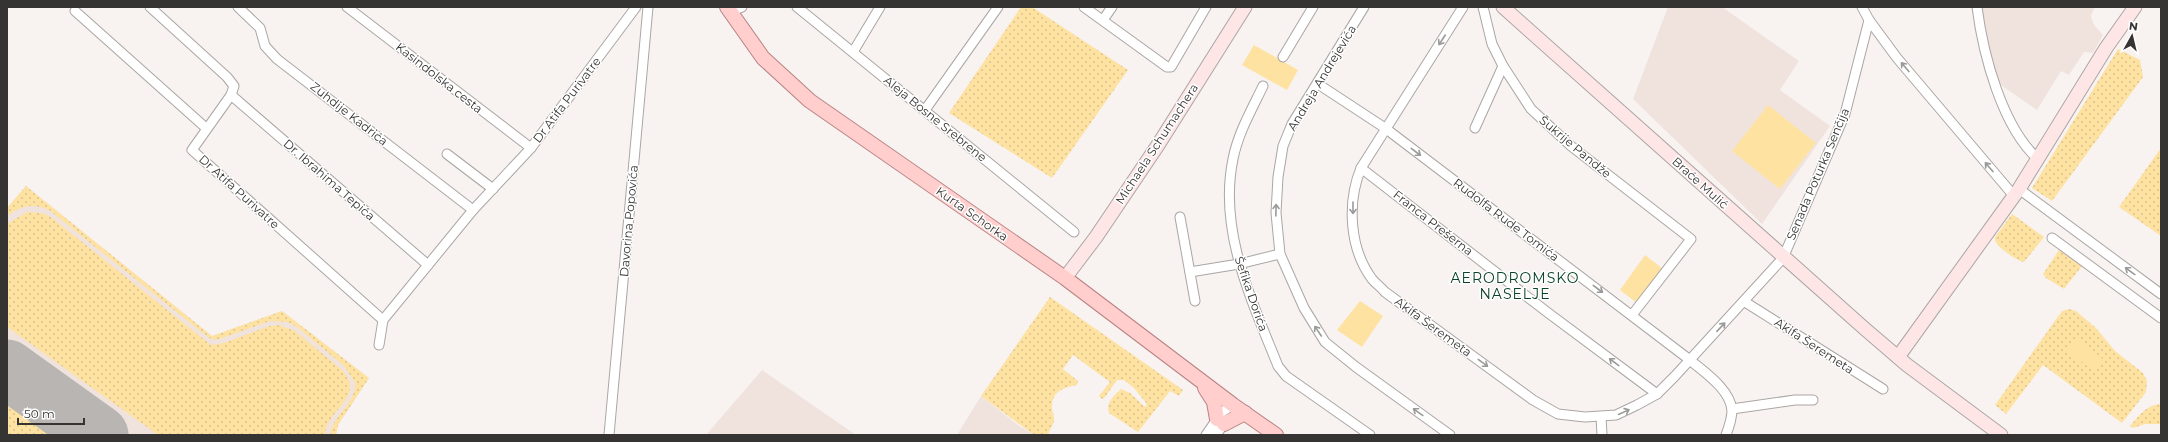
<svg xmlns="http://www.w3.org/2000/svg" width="2168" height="442" font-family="Montserrat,sans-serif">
<defs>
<pattern id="grass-dots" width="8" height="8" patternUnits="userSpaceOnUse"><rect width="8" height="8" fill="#fee2a2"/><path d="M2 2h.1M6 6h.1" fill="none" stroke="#dac28c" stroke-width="1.8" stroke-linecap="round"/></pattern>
</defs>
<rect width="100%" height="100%" fill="#f8f3f1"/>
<g fill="#f0e3de">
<path d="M1668,7H1722L1799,61L1780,90L1830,126L1762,224L1633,99Z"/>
<path d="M1978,7H2095L2091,16L2094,25L2103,35L2093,53L2084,52L2069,75L2061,71L2037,110L1992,79Z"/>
<path d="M26,186L212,336L282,311L369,378L338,425L336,435H7V208Z"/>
<path d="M762,370L856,435H706Z"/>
<path d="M981,396L1018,425L1034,435H957Z"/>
</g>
<g fill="url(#grass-dots)">
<path d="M1021,7H1032L1128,70L1052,178L949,113Z"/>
<path d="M2118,49L2140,60L2143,77L2052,201L2032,188Z"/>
<path d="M2161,148V236L2119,207Z"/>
<path d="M26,186L212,336L282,311L369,378L338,425L336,435H330C332,415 357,403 355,382L343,365L297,327L287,322L270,321L217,340L209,338L49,210C33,203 22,205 7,216V208Z"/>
<path d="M27,212L42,213L51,217L211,345L224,343L269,326L279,325L295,331L341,369C368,397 326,409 325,435H158L7,327V224Z"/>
<path d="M2012,214L2044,237L2024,262C2015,260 2000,249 1995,241V237Z"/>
<path d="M2059,250L2082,266L2064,289L2046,278L2043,274Z"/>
<path d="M1050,297L1183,390L1179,396L1170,391L1138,432L1109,413C1105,404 1114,395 1121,389L1130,393L1145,407L1147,404L1134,388L1124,380H1117L1105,397L1102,399L1099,396L1110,382L1073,355L1063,369L1078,381L1077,385C1064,387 1051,392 1052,408C1052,412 1055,416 1054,421C1053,426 1049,430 1048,435H1034L981,396Z"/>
<path d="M2069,309L2076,311L2096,328L2115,351L2143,373L2147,381L2146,392L2122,423L2043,365L2006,414L1995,405L2062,311Z"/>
<path d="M7,404L50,435H7Z"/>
<path d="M2159,404L2161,405L2160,424H2145L2133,428L2130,426C2138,417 2145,406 2159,404Z"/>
</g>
<g fill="#fee2a2">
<path d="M1254,45L1298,70L1287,90L1242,65Z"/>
<path d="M1768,105L1816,143L1780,189L1732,151Z"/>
<path d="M1645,255L1663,269L1637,303L1620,290Z"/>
<path d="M1360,301L1383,316L1362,347L1337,330Z"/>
<path d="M2076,339L2103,359L2094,371L2067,351Z"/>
</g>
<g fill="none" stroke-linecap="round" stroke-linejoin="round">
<path stroke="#b8b5b3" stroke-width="59" d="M7,369L99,435"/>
<defs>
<g id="street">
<path d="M150,7L227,77L234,86L231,95L192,150L383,320"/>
<path d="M238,7L260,28L265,46L277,59L473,210"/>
<path d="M347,7L531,148"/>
<path d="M797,7L1074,232"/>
<path d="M1084,7L1167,67H1171L1206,7"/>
<path d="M1364,7L1292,124L1283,146L1278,177L1276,213L1280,254L1304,308L1325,342L1356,367L1450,435"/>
<path d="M1463,7L1361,168C1347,202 1349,248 1372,279C1376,284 1381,287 1385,292L1533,400L1558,414L1585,417L1616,415L1637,405L1657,394L1675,376L1783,258L1845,114L1869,20L1862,7"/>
<path d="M1483,7L1492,44L1503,66L1531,109L1571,146L1691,239L1632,315"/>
<path d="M1977,7C1983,54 2002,127 2038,159"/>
<path d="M75,11L206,128"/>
<path d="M729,12L742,7"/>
<path d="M1103,20L1112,7"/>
<path d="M1869,20L1897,58L2014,196"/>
<path d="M853,52L880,7"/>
<path d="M1283,57L1313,7"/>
<path d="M1318,84L1385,128L1690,360C1704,372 1730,389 1732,410C1732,419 1729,427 1726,435"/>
<path d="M1263,86C1252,109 1238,133 1233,159C1218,231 1252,301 1278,366L1286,376L1370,435"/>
<path d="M231,95L428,265"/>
<path d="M925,110L998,7"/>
<path d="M1475,128L1503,66"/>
<path d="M447,154L493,189"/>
<path d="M1361,168L1547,312L1657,394"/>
<path d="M2019,189L2161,294"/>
<path d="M1180,217L1195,301"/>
<path d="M2052,238L2161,318"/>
<path d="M1190,272L1239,264L1280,254"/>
<path d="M1745,302L1883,389"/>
<path d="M379,345L383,320L473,210L531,148L636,7"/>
<path d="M1732,409L1795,400H1813"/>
<path d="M1601,417L1602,435"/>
<path d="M609,435L648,7"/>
<path d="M1206,435L1222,412L1233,405"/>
<path d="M1216,435L1226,421"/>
</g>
<g id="secondary">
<path d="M1503,7L1865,329L1907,365L2001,435"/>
<path d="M1065,278L1096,237L1158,145L1245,7"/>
<path d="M1898,357L2019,189L2106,48L2135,7"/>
</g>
<g id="primary">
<path d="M727,7L763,58L810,101L1065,278L1233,405L1276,435"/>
<path d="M1205,388L1214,402L1217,419"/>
<path d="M1224,424L1245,413"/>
</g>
</defs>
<use href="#street" stroke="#aaa6a4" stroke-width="11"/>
<use href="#secondary" stroke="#aaa6a4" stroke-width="15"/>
<use href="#primary" stroke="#b88382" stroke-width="16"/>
<use href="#street" stroke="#fff" stroke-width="9"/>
<use href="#secondary" stroke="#ffe6e6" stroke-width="13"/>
<use href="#primary" stroke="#ffcecd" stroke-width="14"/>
</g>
<defs><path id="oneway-shaft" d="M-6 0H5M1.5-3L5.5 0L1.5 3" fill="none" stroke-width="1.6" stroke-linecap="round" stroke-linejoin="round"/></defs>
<g stroke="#9a9a99">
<use href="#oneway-shaft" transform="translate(1442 40) rotate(123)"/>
<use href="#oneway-shaft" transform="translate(1905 67) rotate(-130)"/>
<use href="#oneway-shaft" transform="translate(1416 152) rotate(37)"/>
<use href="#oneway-shaft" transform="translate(1989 167) rotate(-131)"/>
<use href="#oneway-shaft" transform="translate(1353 208) rotate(90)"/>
<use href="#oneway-shaft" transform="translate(1276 210) rotate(-89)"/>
<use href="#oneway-shaft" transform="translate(2130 271) rotate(-144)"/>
<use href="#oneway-shaft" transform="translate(1598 289) rotate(37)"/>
<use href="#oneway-shaft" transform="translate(1721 327) rotate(-47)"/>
<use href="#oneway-shaft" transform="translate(1318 331) rotate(-124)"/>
<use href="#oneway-shaft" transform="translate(1614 362) rotate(-143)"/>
<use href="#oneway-shaft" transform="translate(1483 363) rotate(36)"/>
<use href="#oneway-shaft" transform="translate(1418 412) rotate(-144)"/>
<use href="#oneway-shaft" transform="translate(1624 412) rotate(-25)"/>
</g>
<g text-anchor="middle" stroke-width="3" stroke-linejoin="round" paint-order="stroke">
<g font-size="12" fill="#353433" stroke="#fff">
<text transform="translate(439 78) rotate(38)" y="4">Kasindolska cesta</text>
<text transform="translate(1322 78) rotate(-59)" y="4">Andreja Andrejevića</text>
<text transform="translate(567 100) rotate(-53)" y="4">Dr Atifa Purivatre</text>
<text transform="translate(349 114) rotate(38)" y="4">Zuhdije Kadrića</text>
<text transform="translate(935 119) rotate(39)" y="4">Aleja Bosne Srebrene</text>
<text transform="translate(1157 144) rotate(-57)" y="4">Michaela Schumachera</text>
<text transform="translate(1575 147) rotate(40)" y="4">Šukrije Pandže</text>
<text transform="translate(1818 174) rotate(-67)" y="4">Senada Poturka Senčija</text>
<text transform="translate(329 180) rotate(41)" y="4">Dr. Ibrahima Tepića</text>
<text transform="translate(1700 183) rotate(42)" y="4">Braće Mulić</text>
<text transform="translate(239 192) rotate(42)" y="4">Dr Atifa Purivatre</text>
<text transform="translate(972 214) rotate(35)" y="4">Kurta Schorka</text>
<text transform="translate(1506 220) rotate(37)" y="4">Rudolfa Rude Tomića</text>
<text transform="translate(629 221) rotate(-85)" y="4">Davorina Popovića</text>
<text transform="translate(1433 223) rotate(38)" y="4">Franca Prešerna</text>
<text transform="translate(1251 294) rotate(71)" y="4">Šefika Dorića</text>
<text transform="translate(1433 327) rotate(36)" y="4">Akifa Šeremeta</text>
<text transform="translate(1814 346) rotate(33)" y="4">Akifa Šeremeta</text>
</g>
<g font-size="14" letter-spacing="1" fill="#094425" stroke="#fff">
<text x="1515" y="283">AERODROMSKO<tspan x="1515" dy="16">NASELJE</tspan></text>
</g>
</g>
<rect width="2168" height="442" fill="none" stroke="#353433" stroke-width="16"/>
<g transform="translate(2132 36) rotate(8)" stroke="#ffffff" stroke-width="3" paint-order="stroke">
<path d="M0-3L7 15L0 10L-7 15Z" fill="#353433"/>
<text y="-6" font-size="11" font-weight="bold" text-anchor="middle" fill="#353433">N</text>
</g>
<path d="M18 418v6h66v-6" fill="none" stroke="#353433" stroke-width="2"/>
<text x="24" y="418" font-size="12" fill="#353433" stroke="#ffffff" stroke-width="3" paint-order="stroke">50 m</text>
</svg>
